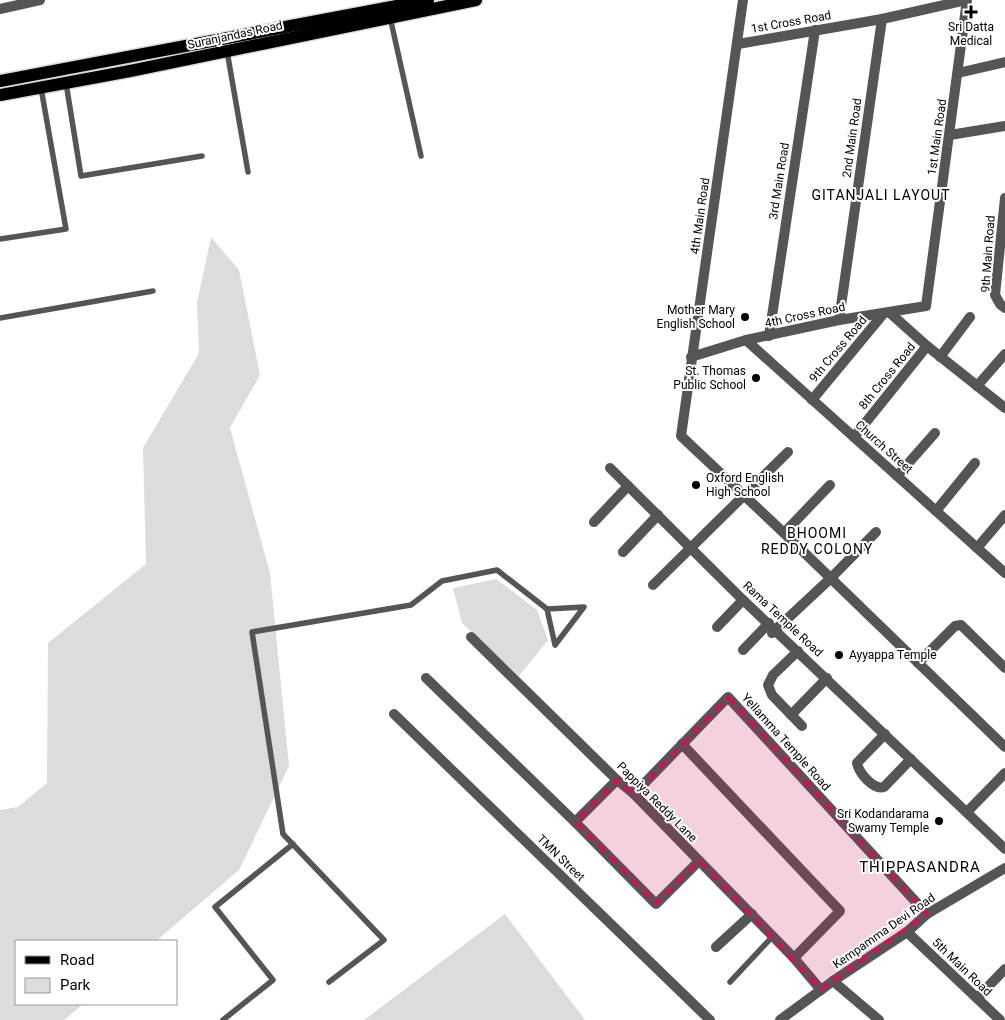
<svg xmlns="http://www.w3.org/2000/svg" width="1005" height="1020" font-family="Roboto,sans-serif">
<rect width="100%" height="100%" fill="#fff"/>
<g fill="#dcdcdc">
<path d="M211,237L239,270L260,375L230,428L270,573L289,766L239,870L156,941H16V1004H83L64,1020H0V810L18,807L47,783L48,643L146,564L143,448L199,353L197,303Z"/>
<path d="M496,579L537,610L548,640L519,676L462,623L453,588Z"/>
<path d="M505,914L585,1020H364Z"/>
</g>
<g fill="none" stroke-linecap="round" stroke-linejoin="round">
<defs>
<g id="primary">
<path d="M0,81L428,0"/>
<path d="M0,95L130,71L476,0"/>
</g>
</defs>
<use href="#primary" stroke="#dbdbdb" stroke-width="15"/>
<g stroke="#555" stroke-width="5.5">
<path d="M390,17L421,156"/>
<path d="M227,51L248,172"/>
<path d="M66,83L81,176L202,156"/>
<path d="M0,239L66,229L41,88"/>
<path d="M0,318L153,291"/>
<path d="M329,982L384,940L283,834L252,632L411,605L442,581L497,570L547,609L584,607L555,645L547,609"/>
<path d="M730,982L773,936"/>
<path d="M223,1020L273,980L215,907L293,844"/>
</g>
<g stroke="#555" stroke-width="10">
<path d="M743,0L681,436L784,533L1005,747"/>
<path d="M738,44L882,19L966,0"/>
<path d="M958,73L1005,62"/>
<path d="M950,135L1005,126"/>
<path d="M1005,198L995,295L1000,304L1005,308"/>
<path d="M839,320L882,19"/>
<path d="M769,336L815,30"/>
<path d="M746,340L1005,573"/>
<path d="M927,346L1005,408"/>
<path d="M691,357L746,340L839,320L926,306L967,0"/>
<path d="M940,357L970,317"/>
<path d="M977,386L1005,354"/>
<path d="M812,400L884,313"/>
<path d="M854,437L927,346L890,313"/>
<path d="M610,468L743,600L1005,849"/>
<path d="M897,476L935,433"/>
<path d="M936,511L975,463"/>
<path d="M594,522L628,486"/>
<path d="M784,533L830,485"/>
<path d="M977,548L1005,515"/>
<path d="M623,552L658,515"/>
<path d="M653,585L788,452"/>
<path d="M717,627L743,600"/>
<path d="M772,633L831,578L876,532"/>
<path d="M471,637L617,780L634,794L794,958L821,990"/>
<path d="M743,650L769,623"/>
<path d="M798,651L773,675L768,685L772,695L802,726"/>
<path d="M918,663L955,626L961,625L1005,668"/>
<path d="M426,678L575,822L617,780"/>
<path d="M394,714L710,1020"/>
<path d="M791,715L827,678"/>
<path d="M885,734L857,763C859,773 873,790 884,787L911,759"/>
<path d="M682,744L840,911L794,958"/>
<path d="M634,794L728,697L927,914"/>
<path d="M967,812L1005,773"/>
<path d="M575,822L656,904L699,861"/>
<path d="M907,932L1000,1020"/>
<path d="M716,947L752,914"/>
<path d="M833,981L879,1020"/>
<path d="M977,998L1005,969"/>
<path d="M780,1020L833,981L907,932L927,914L1005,868"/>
</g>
<path stroke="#555" stroke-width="10" d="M0,9L40,0"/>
<use href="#primary" stroke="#000" stroke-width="12"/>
</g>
<path fill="#c2185b" fill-opacity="0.2" stroke="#c2185b" stroke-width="4" stroke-dasharray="10 6" stroke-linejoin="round" d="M728,697L927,914L821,990L699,861L656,904L575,822L617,780L634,794Z"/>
<g fill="#000" stroke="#fff" stroke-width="2">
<path d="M968.5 4.5h5v5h5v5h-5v5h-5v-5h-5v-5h5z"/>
<circle cx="745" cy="317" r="5"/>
<circle cx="756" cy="378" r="5"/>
<circle cx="696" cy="485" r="5"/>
<circle cx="839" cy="655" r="5"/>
<circle cx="939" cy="821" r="5"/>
</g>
<g text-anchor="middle" stroke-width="4" stroke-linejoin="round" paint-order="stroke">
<g font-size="12" fill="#000" stroke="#fff">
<text transform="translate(791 22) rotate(-10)" y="4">1st Cross Road</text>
<text transform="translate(235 35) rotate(-12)" y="4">Suranjandas Road</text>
<text transform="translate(937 137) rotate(-82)" y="4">1st Main Road</text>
<text transform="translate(852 138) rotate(-82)" y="4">2nd Main Road</text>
<text transform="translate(779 181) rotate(-81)" y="4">3rd Main Road</text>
<text transform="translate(700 216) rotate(-82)" y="4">4th Main Road</text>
<text transform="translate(988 254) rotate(-86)" y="4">9th Main Road</text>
<text transform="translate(805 315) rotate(-12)" y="4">4th Cross Road</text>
<text transform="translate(838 349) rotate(-50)" y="4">9th Cross Road</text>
<text transform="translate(887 376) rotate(-51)" y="4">8th Cross Road</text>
<text transform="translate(884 447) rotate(42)" y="4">Church Street</text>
<text transform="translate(783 619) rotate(43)" y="4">Rama Temple Road</text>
<text transform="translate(786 742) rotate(48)" y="4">Yellamma Temple Road</text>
<text transform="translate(657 802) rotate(45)" y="4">Pappiya Reddy Lane</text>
<text transform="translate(561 858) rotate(44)" y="4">TMN Street</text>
<text transform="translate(884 931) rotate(-35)" y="4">Kempamma Devi Road</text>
<text transform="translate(962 967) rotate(44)" y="4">5th Main Road</text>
</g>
<g font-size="12" fill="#000" stroke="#fff" text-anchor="end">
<text x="971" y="31" text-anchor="middle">Sri Datta<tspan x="971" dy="14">Medical</tspan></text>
<text x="735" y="314">Mother Mary<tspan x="735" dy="14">English School</tspan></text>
<text x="746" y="375">St. Thomas<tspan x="746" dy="14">Public School</tspan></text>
<text x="706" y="482" text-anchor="start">Oxford English<tspan x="706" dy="14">High School</tspan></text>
<text x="849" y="659" text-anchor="start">Ayyappa Temple</text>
<text x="929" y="818">Sri Kodandarama<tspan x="929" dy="14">Swamy Temple</tspan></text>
</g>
<g font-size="14" letter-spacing="1" fill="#000" stroke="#fff">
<text x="881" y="200">GITANJALI LAYOUT</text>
<text x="817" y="538">BHOOMI<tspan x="817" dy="16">REDDY COLONY</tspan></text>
</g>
<g font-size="15" letter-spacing="1" fill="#000" stroke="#fff">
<text x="920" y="872">THIPPASANDRA</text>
</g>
</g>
<rect x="15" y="940" width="162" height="65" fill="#ffffff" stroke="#999999"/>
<rect x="25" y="956" width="25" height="8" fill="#000000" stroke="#999999"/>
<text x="60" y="965" font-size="15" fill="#000000">Road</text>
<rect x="25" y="978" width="25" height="15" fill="#dcdcdc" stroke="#999999"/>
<text x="60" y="990" font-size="15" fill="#000000">Park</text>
</svg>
